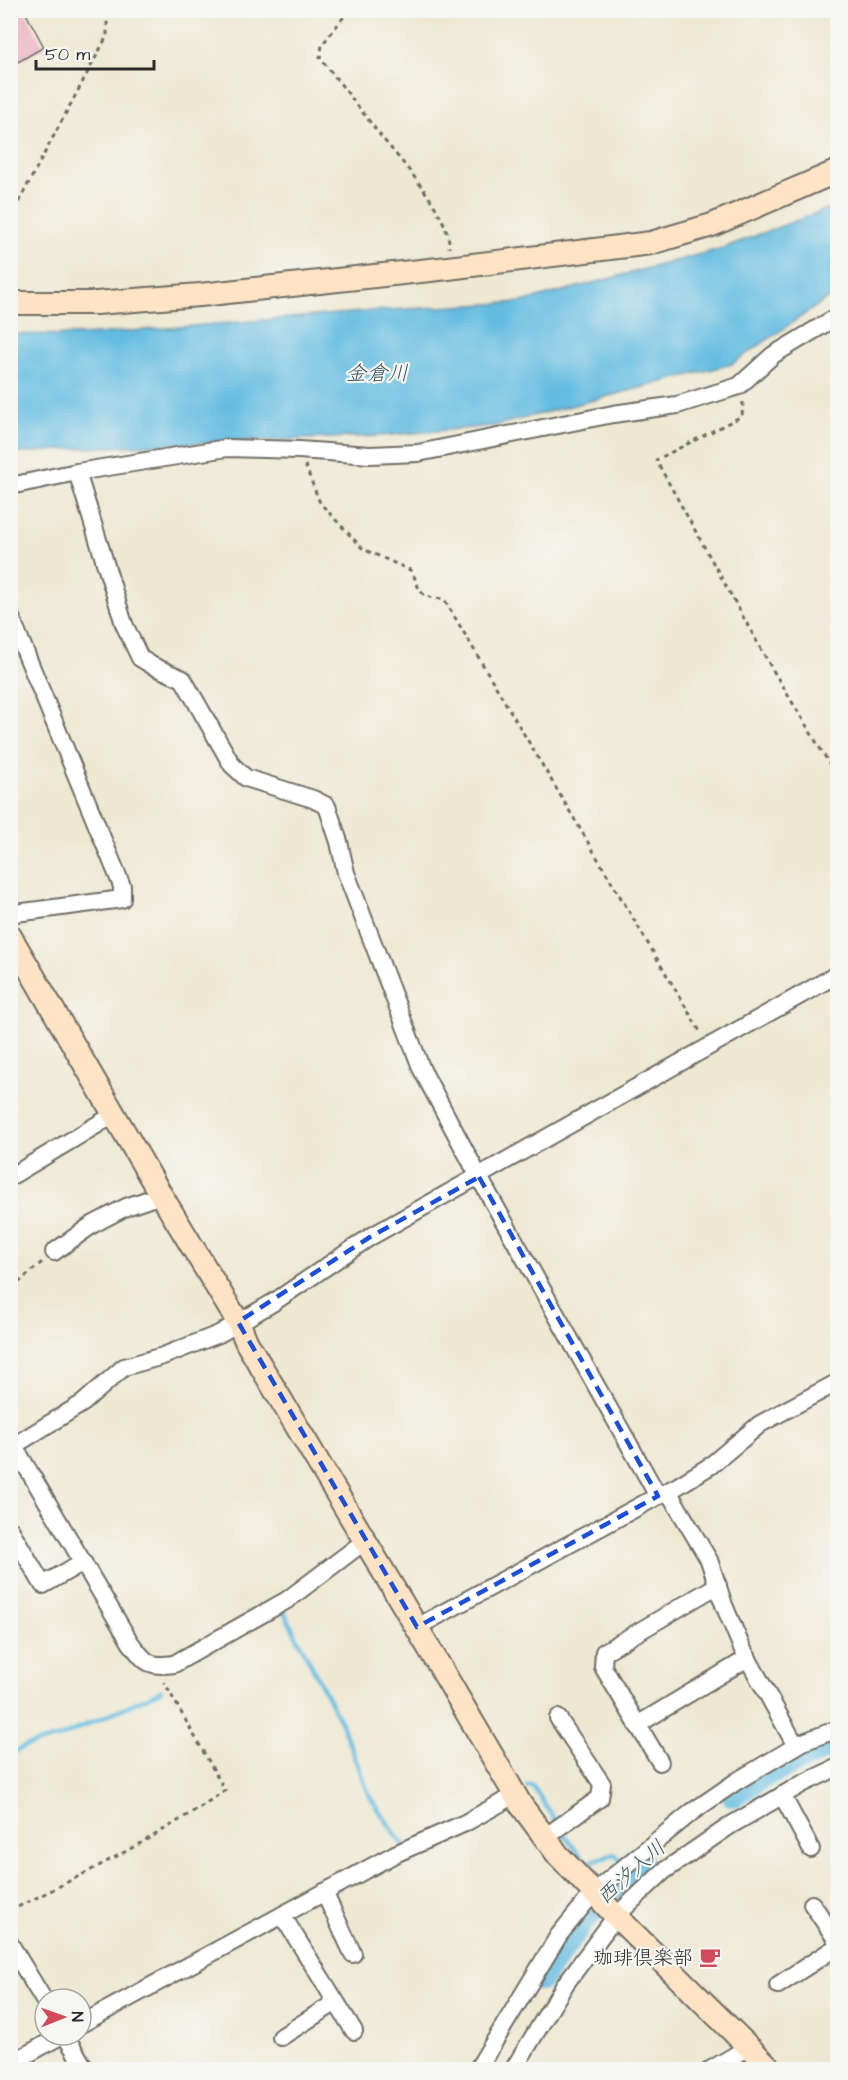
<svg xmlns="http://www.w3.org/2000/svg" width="848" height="2080" font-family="'Architects Daughter','Klee One',sans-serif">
<rect width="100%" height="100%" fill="#f6f6f2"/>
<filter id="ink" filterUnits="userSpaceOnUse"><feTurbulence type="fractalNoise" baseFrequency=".0167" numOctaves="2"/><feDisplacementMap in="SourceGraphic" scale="12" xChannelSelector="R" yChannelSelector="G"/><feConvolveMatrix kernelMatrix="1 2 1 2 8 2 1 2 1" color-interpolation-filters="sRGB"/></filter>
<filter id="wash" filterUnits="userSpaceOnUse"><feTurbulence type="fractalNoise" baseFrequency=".008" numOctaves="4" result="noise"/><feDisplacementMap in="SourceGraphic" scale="24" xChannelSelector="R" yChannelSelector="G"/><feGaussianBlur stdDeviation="1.35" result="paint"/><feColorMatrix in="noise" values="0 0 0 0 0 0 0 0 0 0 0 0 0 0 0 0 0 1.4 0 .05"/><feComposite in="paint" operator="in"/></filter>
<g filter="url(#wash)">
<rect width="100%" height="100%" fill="#eee8d2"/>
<path fill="#64bce1" stroke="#487486" stroke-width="1.5" d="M837,205V292L732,364L494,426L379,436L82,448L11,454V334L84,335L372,311L522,302L723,248Z"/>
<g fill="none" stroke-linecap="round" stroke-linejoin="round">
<g stroke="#64bce1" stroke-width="4.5">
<path d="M282,1608L341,1723L370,1797L402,1844L403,1843"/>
<path d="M10,1754L26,1746L60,1737L161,1691"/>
<path d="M527,1786L532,1785L570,1843L587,1863L615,1854L620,1860"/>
</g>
<g stroke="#64bce1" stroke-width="28">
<path d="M734,1793L764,1774L838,1740"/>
<path d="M540,1977L581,1920L638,1862"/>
</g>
</g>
<g id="blocks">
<path fill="#e9aabd" d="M10,10H24L44,47L18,62L10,48Z"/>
</g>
</g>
<g filter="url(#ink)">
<use href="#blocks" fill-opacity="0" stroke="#6f6d65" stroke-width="1.5"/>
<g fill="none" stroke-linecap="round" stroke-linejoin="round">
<defs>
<g id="street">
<path d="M77,472L124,624L140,658L153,666L183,679L232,765L246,778L313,799L327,806L339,842L346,873L422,1070L479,1177L658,1496"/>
<path d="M10,486L77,472L227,448L299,450L370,455L418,453L613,414L677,405L739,386L773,355L838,316"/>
<path d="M10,615L122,886V899L16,913L10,915"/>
<path d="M10,1177L115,1114"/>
<path d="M54,1252L92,1225L126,1207L161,1195"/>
<path d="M10,1439L130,1642C145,1662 148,1668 174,1664L287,1600L365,1541"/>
<path d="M10,1448L83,1403L124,1367L163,1356L219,1334L274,1302L370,1237L838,974"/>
<path d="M668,1491L709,1560L724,1605L742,1648L796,1746"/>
<path d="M10,1529L43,1585L83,1562"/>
<path d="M417,1627L658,1496L676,1487L710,1466L760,1424L838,1382"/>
<path d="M637,1725L748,1658"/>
<path d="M660,1762L603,1667L604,1652L718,1585"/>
<path d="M782,1795L811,1849"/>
<path d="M545,1837L600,1798L602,1784L558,1718"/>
<path d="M324,1892L353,1954"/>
<path d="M812,1904L838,1942"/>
<path d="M282,1915L354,2031"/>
<path d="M10,1944L45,2002"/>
<path d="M778,1985L838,1946"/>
<path d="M81,2024L395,1854L465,1823L515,1795"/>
<path d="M65,2035L86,2070"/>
<path d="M281,2037L336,2002"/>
<path d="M10,2064L62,2035"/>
<path d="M477,2070L559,1935L594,1892L692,1812L737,1781L803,1742L838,1729"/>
<path d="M513,2070L566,1983L616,1916L664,1871L731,1825L802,1784L838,1767"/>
<path d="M710,2070L749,2047"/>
</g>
<g id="secondary">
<path d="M10,303H96L200,295L448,268L651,243L712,225L838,171"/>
<path d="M10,936L161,1195L238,1322L247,1343L429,1648L521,1805L558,1855L616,1916L772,2070"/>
</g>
</defs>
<use href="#street" stroke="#6f6d65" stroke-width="20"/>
<use href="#secondary" stroke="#6f6d65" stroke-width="26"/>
<g stroke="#6f6d65" stroke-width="3" stroke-dasharray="4.5 4.5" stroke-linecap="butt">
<path d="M349,10L322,45L320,58C340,83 360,109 380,135C400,160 452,216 449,248"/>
<path d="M10,218L107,36V17L103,10"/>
<path d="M743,402L742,416L656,460L771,667L838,778"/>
<path d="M305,465L320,503L363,549L412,571C421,593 418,597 444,599L701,1033"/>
<path d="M10,1286L17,1284L42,1262"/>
<path d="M10,1911C84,1874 157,1838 225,1790L164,1682"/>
</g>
<use href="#street" stroke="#fff" stroke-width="16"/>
<use href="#secondary" stroke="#fee4c5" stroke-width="22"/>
</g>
</g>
<path fill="none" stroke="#1d4ed8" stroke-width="4.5" stroke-dasharray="12 8" stroke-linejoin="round" d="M479,1177L658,1496L417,1627L238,1322L370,1237Z"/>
<defs>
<symbol id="cafe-bare" viewBox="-9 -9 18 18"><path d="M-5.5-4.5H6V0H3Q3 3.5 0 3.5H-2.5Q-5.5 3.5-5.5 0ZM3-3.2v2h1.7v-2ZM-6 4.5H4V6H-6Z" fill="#d1495b" stroke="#f6f6f2" stroke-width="2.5" paint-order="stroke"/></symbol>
</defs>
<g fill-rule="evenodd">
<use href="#cafe-bare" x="695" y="1942" width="30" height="30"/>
</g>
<g text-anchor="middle" stroke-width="4.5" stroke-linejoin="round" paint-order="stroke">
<g font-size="20" fill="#2b2b2b" stroke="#f6f6f2" text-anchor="end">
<text x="693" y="1964">珈琲倶楽部</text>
</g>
<g font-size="21" font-style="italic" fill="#3c5662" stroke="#f6f6f2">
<text x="377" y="380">金倉川</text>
<text transform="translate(631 1872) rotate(-42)" y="7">西汐入川</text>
</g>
</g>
<rect width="848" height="2080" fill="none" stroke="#f6f6f2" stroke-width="36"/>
<g transform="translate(63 2017) rotate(89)"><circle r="28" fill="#f6f6f2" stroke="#a5a5a2" stroke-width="1.5"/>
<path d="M0-4.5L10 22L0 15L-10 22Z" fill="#d1495b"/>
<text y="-9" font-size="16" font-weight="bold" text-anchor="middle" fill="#2b2b2b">N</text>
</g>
<path d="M36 60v9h118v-9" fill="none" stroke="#2b2b2b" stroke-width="3"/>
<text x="45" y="60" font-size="18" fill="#2b2b2b" stroke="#f6f6f2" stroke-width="4.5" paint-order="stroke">50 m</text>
</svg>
